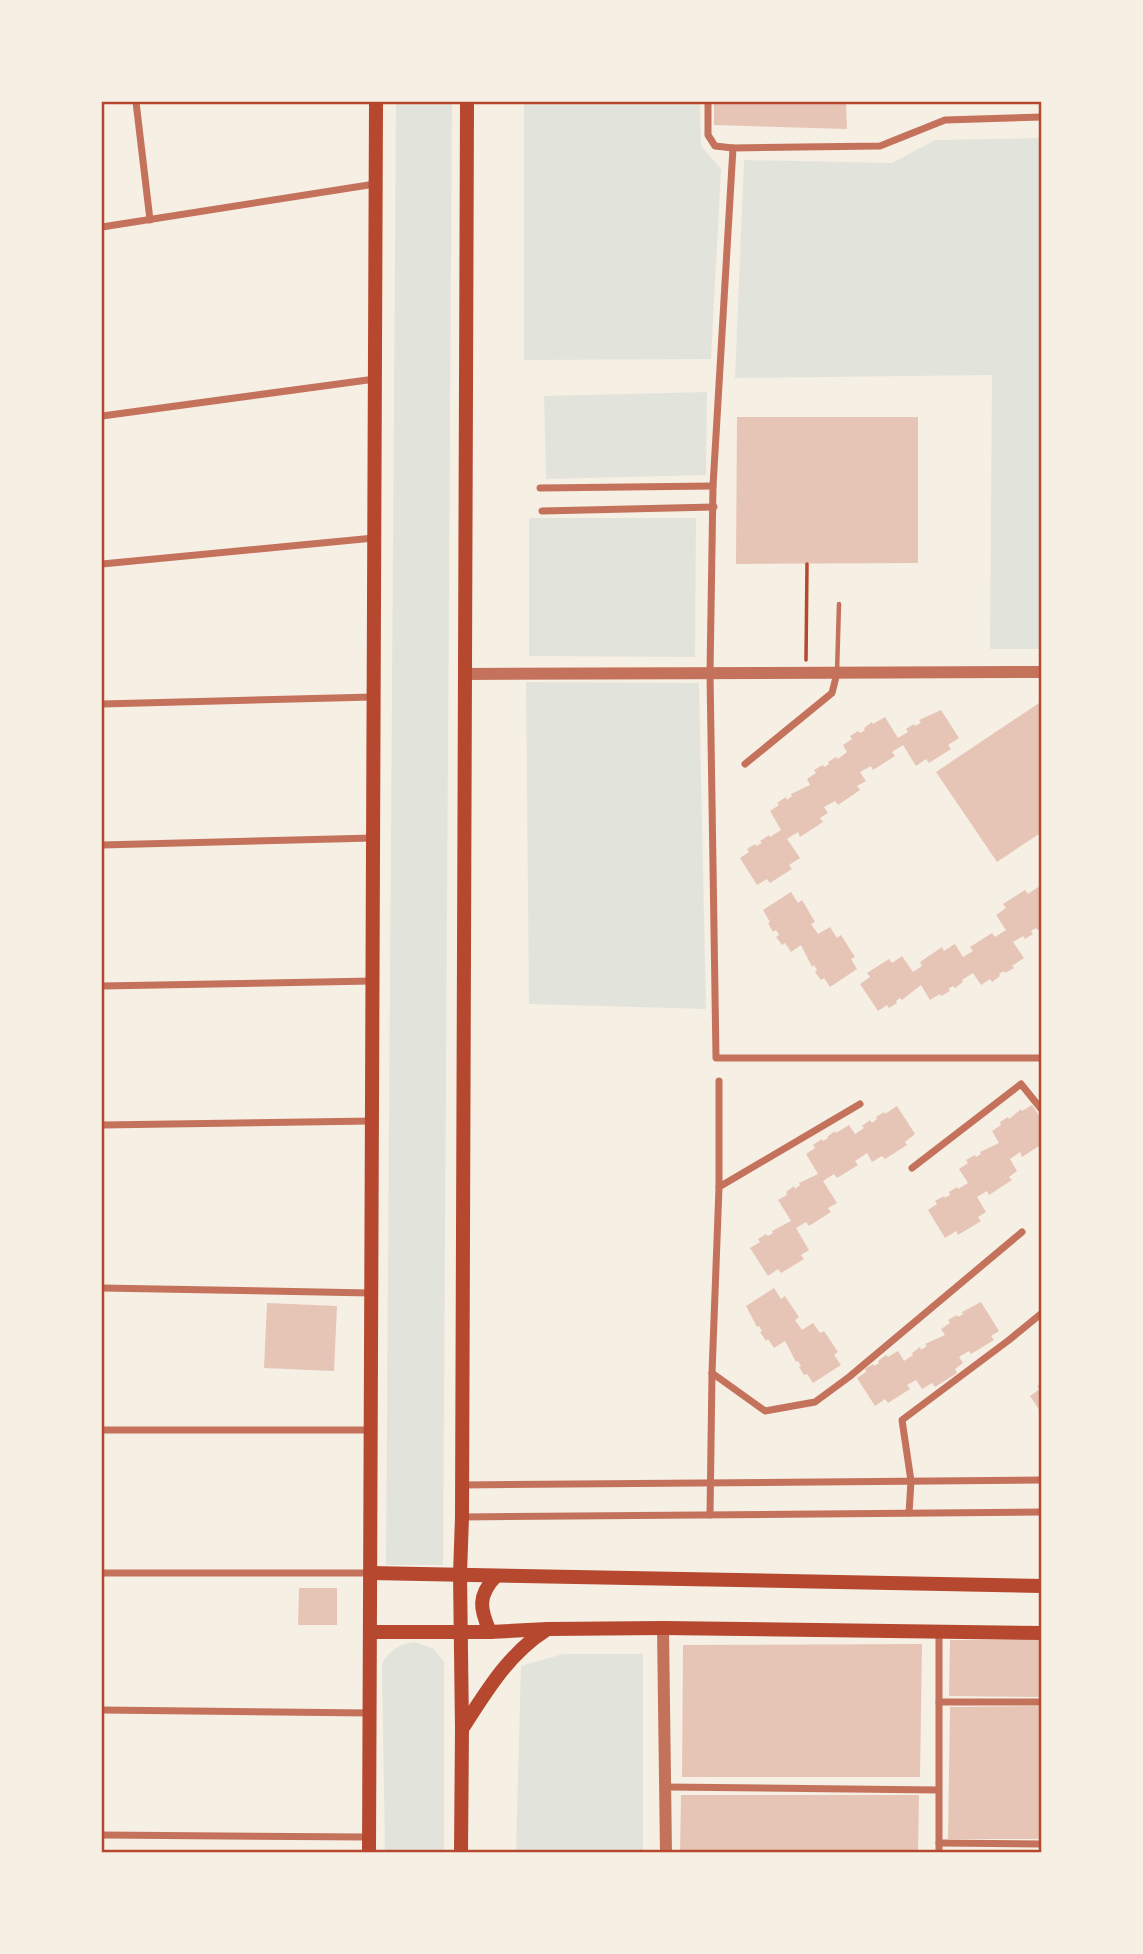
<svg xmlns="http://www.w3.org/2000/svg" width="1143" height="1954" font-family="'PT Sans Narrow',sans-serif">
<rect width="100%" height="100%" fill="#f6efe4"/>
<g fill="#e2e4dc">
<path d="M396,102H452L443,1565H386Z"/>
<path d="M524,102H700L701,146L721,169L711,359L524,360Z"/>
<path d="M1041,138V649H990L992,375L735,378L744,160L892,163L935,140Z"/>
<path d="M707,392L706,475L546,479L544,396Z"/>
<path d="M529,518H696L695,657L529,656Z"/>
<path d="M526,682L699,683L706,1009L529,1004Z"/>
<path d="M415,1642L434,1649L444,1662V1852H385L382,1664C389,1651 400,1643 415,1642Z"/>
<path d="M563,1654H643V1852H516L521,1666Z"/>
</g>
<g fill="#e6c5b7">
<path d="M714,102H846L847,129L714,125Z"/>
<path d="M737,417H918V563L736,564Z"/>
<path d="M1042,701V832L997,862L936,772Z"/>
<path d="M941,710L959,738L948,745L951,749L929,763L926,759L916,766L903,745L892,752L895,756L873,770L871,766L860,772L866,781L857,786L860,790L838,805L835,801L824,807L828,813L820,818L823,822L800,837L798,832L787,839L800,858L789,865L792,869L770,883L767,879L757,885L740,858L749,852L747,849L755,844L756,846L762,843L760,841L769,835L770,837L781,830L770,811L779,805L777,803L786,797L787,800L792,796L791,794L810,785L807,779L816,773L814,770L823,765L824,767L829,764L828,762L836,757L838,759L847,752L843,745L852,739L850,736L858,731L860,733L865,730L864,728L872,722L873,724L885,717L898,738L908,732L906,729L914,724L915,726L921,723L919,720Z"/>
<path d="M1038,887L1042,892V928L1038,930L1036,928L1031,931L1033,934L1025,939L1023,936L1013,942L1024,958L1012,966L1014,968L1005,973L1004,971L999,974L1000,976L992,982L990,979L981,985L973,973L962,980L963,982L955,988L953,986L948,989L950,991L941,996L940,994L930,1000L921,985L902,1000L900,998L896,1001L897,1003L889,1008L887,1005L878,1011L860,984L870,977L867,973L889,959L892,963L902,956L913,972L922,966L920,962L942,947L944,951L955,944L963,957L973,951L970,947L992,933L995,937L1006,930L996,915L1006,908L1003,904L1025,890L1028,894Z"/>
<path d="M791,892L798,903L802,900L815,922L811,924L818,934L830,927L837,938L841,935L855,957L851,959L857,969L830,987L824,978L821,980L815,972L817,970L814,965L812,967L801,945L791,952L785,943L782,945L776,937L779,935L776,930L773,932L768,923L770,922L763,910Z"/>
<path d="M1032,1105L1042,1120V1144L1022,1157L1020,1152L1010,1159L1017,1171L1009,1177L1012,1180L989,1195L987,1191L977,1197L986,1212L978,1217L981,1221L958,1235L956,1231L945,1238L928,1210L937,1204L935,1201L944,1196L945,1198L950,1195L949,1192L957,1187L958,1189L968,1183L959,1169L968,1163L966,1160L975,1155L976,1157L981,1154L980,1152L999,1143L992,1131L1001,1125L1000,1122L1008,1117L1009,1119L1021,1109L1022,1111Z"/>
<path d="M897,1106L915,1134L905,1142L907,1145L885,1159L882,1156L872,1162L867,1153L855,1161L858,1165L837,1178L834,1174L823,1181L837,1203L828,1208L831,1212L809,1226L806,1222L796,1228L809,1250L801,1255L804,1259L781,1273L778,1269L768,1276L750,1248L760,1242L758,1239L766,1234L768,1236L773,1233L772,1231L791,1221L778,1200L787,1195L786,1192L794,1186L795,1189L800,1185L799,1183L818,1174L806,1154L815,1148L813,1145L822,1139L823,1141L828,1138L827,1137L835,1131L836,1133L849,1125L855,1134L864,1128L862,1126L870,1120L872,1123L877,1119L876,1117L884,1112L885,1114Z"/>
<path d="M774,1288L781,1299L785,1296L799,1317L795,1320L802,1330L813,1323L820,1333L824,1331L838,1352L834,1355L841,1365L813,1383L807,1374L804,1375L799,1367L801,1366L798,1361L796,1362L785,1341L774,1348L768,1339L766,1341L760,1332L762,1331L759,1326L757,1327L746,1306Z"/>
<path d="M981,1302L999,1331L991,1336L994,1340L971,1354L969,1351L959,1357L963,1363L955,1369L957,1373L935,1387L932,1383L922,1389L916,1380L907,1385L910,1389L888,1403L885,1399L875,1406L857,1378L866,1372L865,1369L873,1364L874,1366L879,1363L878,1361L886,1355L888,1357L898,1351L904,1361L913,1355L912,1353L920,1347L921,1350L927,1346L925,1344L945,1335L941,1329L950,1323L948,1320L957,1315L958,1317L963,1314L962,1312Z"/>
<path d="M267,1303L337,1306L334,1371L264,1368Z"/>
<path d="M1042,1383V1414L1030,1396L1040,1389L1037,1386Z"/>
<path d="M299,1588H337V1625H298Z"/>
<path d="M950,1640H1042V1697L949,1696Z"/>
<path d="M922,1644L920,1777H682L683,1645Z"/>
<path d="M1042,1706V1839H948L950,1707Z"/>
<path d="M681,1795H919L918,1853H680Z"/>
</g>
<g fill="none" stroke-linecap="round" stroke-linejoin="round">
<path stroke="#b5482f" stroke-width="3.5" d="M806,660L807,564"/>
<path stroke="#c5725c" stroke-width="4.5" d="M837,672L839,604"/>
<g stroke="#c5725c" stroke-width="7">
<path d="M136,102L150,220"/>
<path d="M708,102V135L715,146L733,148L880,146L945,120L1042,117"/>
<path d="M733,148L713,486L710,673L716,1058H1042"/>
<path d="M102,227L375,184"/>
<path d="M102,416L375,379"/>
<path d="M540,488L713,486"/>
<path d="M542,511L714,507"/>
<path d="M102,564L374,538"/>
<path d="M102,704L373,697"/>
<path d="M745,764L832,693L837,673"/>
<path d="M102,845L373,838"/>
<path d="M102,986L372,981"/>
<path d="M719,1081V1187"/>
<path d="M102,1125L372,1121"/>
<path d="M912,1168L1021,1084L1042,1110"/>
<path d="M102,1288L371,1293"/>
<path d="M712,1373L765,1411L815,1402L849,1377L1022,1232"/>
<path d="M102,1430H371"/>
<path d="M462,1485L1042,1480"/>
<path d="M909,1513L911,1481L902,1420L1009,1340L1042,1313"/>
<path d="M710,1515L712,1373L719,1187L860,1104"/>
<path d="M462,1517L1042,1512"/>
<path d="M102,1573H370"/>
<path d="M939,1702H1042"/>
<path d="M102,1710L369,1713"/>
<path d="M665,1787L938,1790"/>
<path d="M102,1835L369,1837"/>
<path d="M939,1843L1042,1844"/>
<path d="M939,1853V1632"/>
</g>
<g stroke="#c5725c" stroke-width="12">
<path d="M465,674L1042,672"/>
<path d="M663,1628L666,1853"/>
</g>
<g stroke="#b5482f" stroke-width="14">
<path d="M370,1573L1042,1586"/>
<path d="M370,1632H490L547,1629L663,1628L1042,1633"/>
<path d="M490,1632C480,1609 477,1596 496,1576"/>
<path d="M462,1729C486,1692 508,1654 546,1630"/>
</g>
<g stroke="#b5482f" stroke-width="14">
<path d="M369,1853L376,102"/>
<path d="M461,1853L462,1729L460,1574L462,1517L467,102"/>
</g>
</g>
<rect width="1143" height="1954" fill="none" stroke="#f6efe4" stroke-width="206"/>
<rect x="103" y="103" width="937" height="1748" fill="none" stroke="#b5482f" stroke-width="2.5"/>
</svg>
